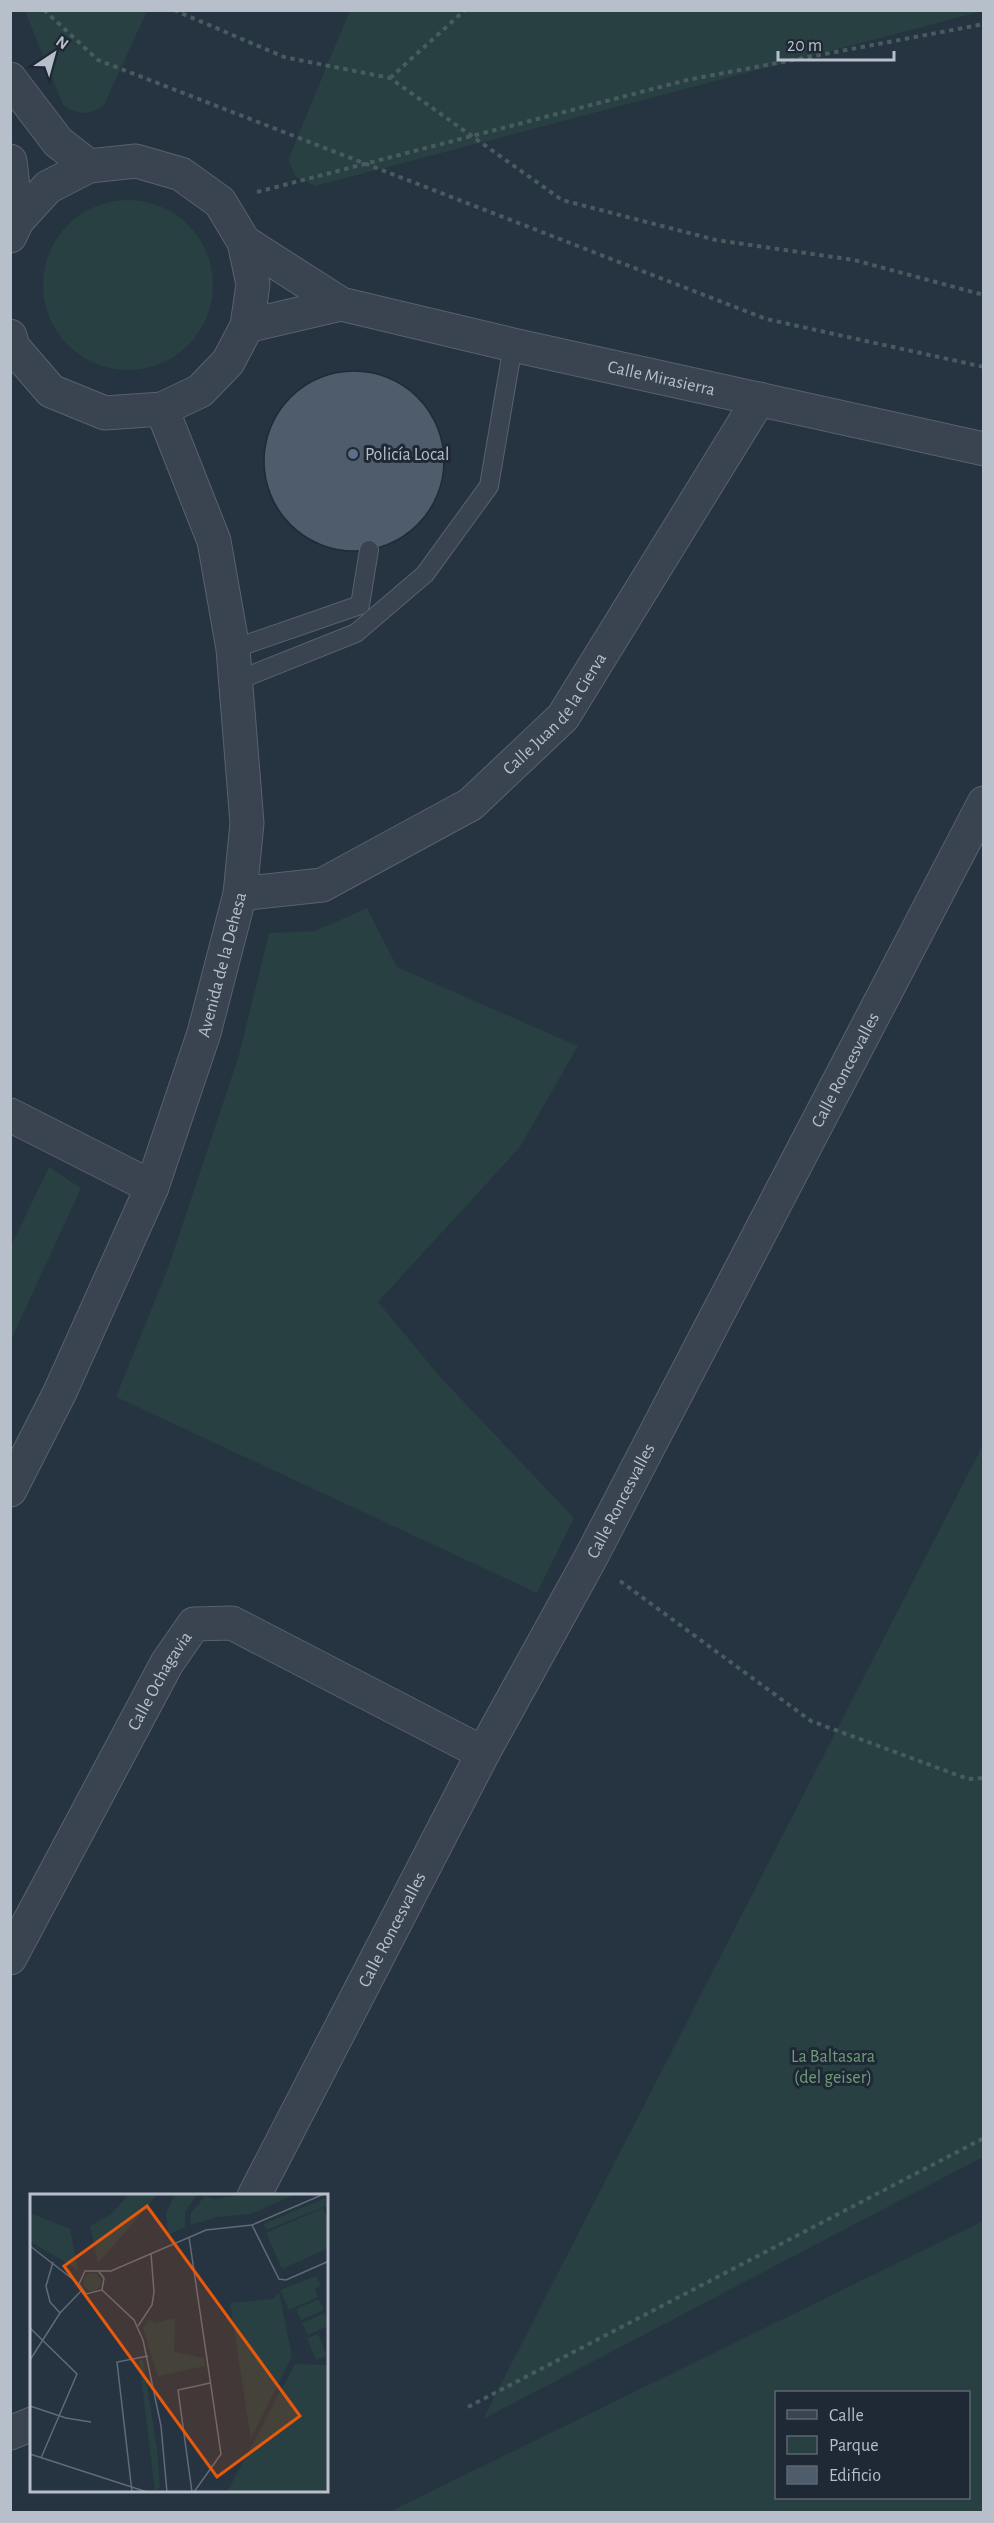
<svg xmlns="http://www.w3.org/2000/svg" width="994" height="2523" font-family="'Alegreya Sans',sans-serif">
<rect width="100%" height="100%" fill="#263340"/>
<g fill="#284041" fill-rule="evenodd">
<path d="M350,10H983V11L315,186L296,177L288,160Z"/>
<path d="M25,11H147L104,105C91,115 77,116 63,105Z"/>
<circle cx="128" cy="285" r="85"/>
<path d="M367,908L397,967L578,1046L520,1147L378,1302L442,1379L574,1518L537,1593L116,1397L168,1268L239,1055L269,933L315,931Z"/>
<path d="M49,1167L81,1188L11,1340V1246Z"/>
<path d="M983,1445V2157L483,2419Z"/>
<path d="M983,2221V2512H389ZM776,2392H968V2498H776Z"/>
</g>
<circle fill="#4f5c6b" stroke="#212b37" stroke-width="1.5" cx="354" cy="461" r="90"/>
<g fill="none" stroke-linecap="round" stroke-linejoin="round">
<defs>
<g id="service">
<path d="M233,649L360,605L369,550"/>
<path d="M236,681L356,633L425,574L489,486L513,345"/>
</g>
<g id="minor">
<path id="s1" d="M240,894L322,885L471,804L563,717L759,399"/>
<path d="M10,1115L152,1187"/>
<path id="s2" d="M10,1958L167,1663L194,1624L232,1623L483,1753"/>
<path id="s3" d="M254,2196L483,1753L590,1559L984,803"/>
<path d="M10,2433L32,2424"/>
</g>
<g id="tertiary">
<path d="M10,79L58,142L89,166"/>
<path d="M10,161L17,221"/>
<path d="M10,236L17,221L48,187L89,166L136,161L181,174L220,202L244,242L253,284L247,326L228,362L200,391L162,409L105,413L51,391L13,347L10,336"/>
<path id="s4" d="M244,242L341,304L513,345L984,449"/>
<path d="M247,326L341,304"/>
<path id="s5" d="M10,1490L60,1392L152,1187L204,1033L240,894L247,823L233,649L214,541L162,409"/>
</g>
</defs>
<use href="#service" stroke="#58626d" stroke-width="20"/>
<use href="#minor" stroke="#58626d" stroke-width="35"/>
<use href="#tertiary" stroke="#58626d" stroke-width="35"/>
<g stroke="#465c5e" stroke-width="4" stroke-dasharray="4.5 4.5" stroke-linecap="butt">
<path d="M44,10L98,60L766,319L984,367"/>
<path d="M174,10L284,57L390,78L562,200L716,240L854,260L984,295"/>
<path d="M390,78L465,10"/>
<path d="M257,192L687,80L984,24"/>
<path d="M620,1581L811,1721L968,1779L984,1778"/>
<path d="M468,2407L984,2138"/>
</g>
<use href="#service" stroke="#3a4450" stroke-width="18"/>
<use href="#minor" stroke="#3a4450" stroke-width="33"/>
<use href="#tertiary" stroke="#3a4450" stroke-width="33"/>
</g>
<circle fill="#5c6f8a" stroke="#1f2935" stroke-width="2" cx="353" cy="454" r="6"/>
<g text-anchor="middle" stroke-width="6" stroke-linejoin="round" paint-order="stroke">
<g font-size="18" fill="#b7bfca" stroke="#1f2935">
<text dy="6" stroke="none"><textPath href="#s4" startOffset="444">Calle Mirasierra</textPath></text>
<text dy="6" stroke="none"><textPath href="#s1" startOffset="376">Calle Juan de la Cierva</textPath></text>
<text dy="6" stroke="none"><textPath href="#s5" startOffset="568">Avenida de la Dehesa</textPath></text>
<text dy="6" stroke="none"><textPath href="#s3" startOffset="1272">Calle Roncesvalles</textPath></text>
<text dy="6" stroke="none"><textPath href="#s3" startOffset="786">Calle Roncesvalles</textPath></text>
<text dy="6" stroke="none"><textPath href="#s2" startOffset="315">Calle Ochagavia</textPath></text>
<text dy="6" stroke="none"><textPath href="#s3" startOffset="300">Calle Roncesvalles</textPath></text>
</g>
<g font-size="18" fill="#b7bfca" stroke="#1f2935" text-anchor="start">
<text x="365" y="460">Policía Local</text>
</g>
<g font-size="18" fill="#6e9b76" stroke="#1f2935">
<text x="833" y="2062">La Baltasara<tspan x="833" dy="21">(del geiser)</tspan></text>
</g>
</g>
<g transform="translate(30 2194)">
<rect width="298" height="298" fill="#263340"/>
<path d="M99,0H128L68,69L60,32L81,20ZM145,0H168L155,18V33L138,41L136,19ZM220,0H266L221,20L188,23L160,31L161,19L175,2L185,5ZM295,4L298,11L237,36L233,30ZM293,14L298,25V54L252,75L236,39ZM0,19L40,35L48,76L0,47ZM53 88a9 9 0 1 1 18 0a9 9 0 1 1-18 0ZM286,82L291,92L285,95L288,103L259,116L250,96ZM249,98L262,162L221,245L200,109L243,105ZM289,105L294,116L271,126L266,115ZM295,119L298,132L278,141L272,129ZM145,124L144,158L174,164L175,172L128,182L113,134L119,126L126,129ZM288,140L297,162L286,166L277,144ZM109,166H113L127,254L130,294L125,297ZM265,170L298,171V298H197Z" fill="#284041"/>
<path fill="none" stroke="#606b77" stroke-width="1.5" d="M222,31L249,85L256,86L299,67M159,43L191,260L164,298M0,52L49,90M23,68L16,92L20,108L30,119M69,78L74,84L72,96L56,100L49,90L55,77H81L176,36L222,31L294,0M72,96L104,126L113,146L131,232L137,298M108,132L122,111L124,98L121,59M0,134L47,180L11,264M0,166L30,119L51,97M0,212L36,224L61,228M0,260L117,298M102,298L87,168L118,162M162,298L148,196L180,189"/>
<path fill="#e8590c" fill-opacity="0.15" stroke="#e8590c" stroke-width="3" d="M117,12L270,222L187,283L34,72Z"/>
<rect width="298" height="298" fill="none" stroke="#b7bfca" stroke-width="3"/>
</g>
<rect width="994" height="2523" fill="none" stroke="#b7bfca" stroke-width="24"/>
<rect x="775" y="2391" width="195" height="108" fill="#1f2935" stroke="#5c6571" stroke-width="1.5"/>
<rect x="787" y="2410" width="30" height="9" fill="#3a4450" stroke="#5c6571" stroke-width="1.5"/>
<text x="829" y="2421" font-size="18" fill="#b7bfca">Calle</text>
<rect x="787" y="2436" width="30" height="18" fill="#284041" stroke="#5c6571" stroke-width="1.5"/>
<text x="829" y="2451" font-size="18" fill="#b7bfca">Parque</text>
<rect x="787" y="2466" width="30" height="18" fill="#4f5c6b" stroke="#5c6571" stroke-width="1.5"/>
<text x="829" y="2481" font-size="18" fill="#b7bfca">Edificio</text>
<g transform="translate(54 54) rotate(36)" stroke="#1f2935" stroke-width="4.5" paint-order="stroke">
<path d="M0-4.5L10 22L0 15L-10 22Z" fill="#b7bfca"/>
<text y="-9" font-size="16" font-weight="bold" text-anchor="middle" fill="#b7bfca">N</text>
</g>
<path d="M778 51v9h116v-9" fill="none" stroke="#b7bfca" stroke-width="3"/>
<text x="787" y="51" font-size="18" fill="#b7bfca" stroke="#1f2935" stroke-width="4.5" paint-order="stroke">20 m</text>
</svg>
